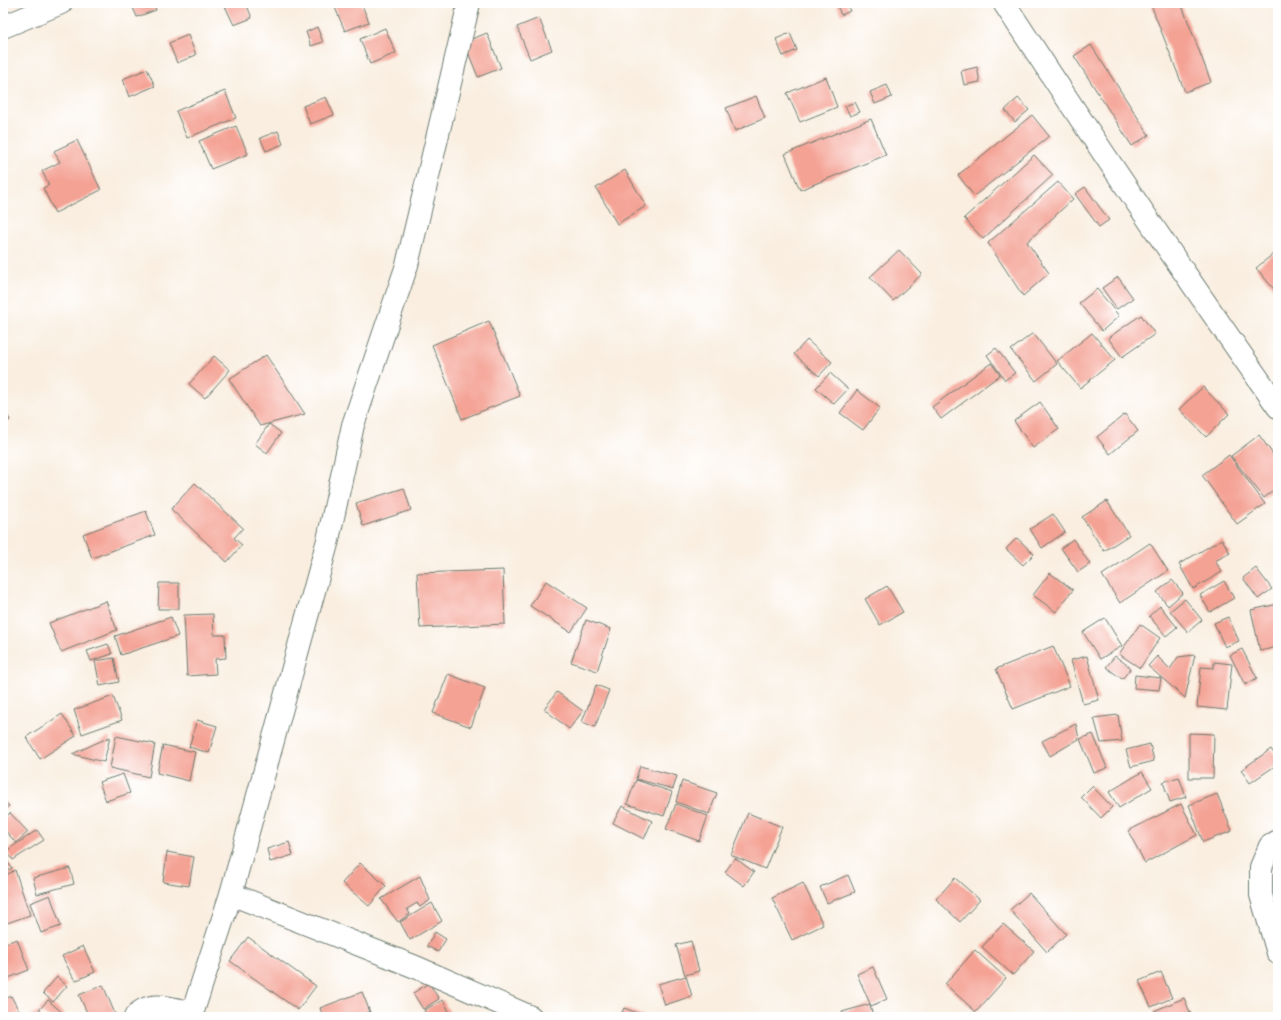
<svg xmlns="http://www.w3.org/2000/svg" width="1281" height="1020" font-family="Vollkorn,serif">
<rect width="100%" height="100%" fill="#fff"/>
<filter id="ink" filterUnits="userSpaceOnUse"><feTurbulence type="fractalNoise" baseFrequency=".025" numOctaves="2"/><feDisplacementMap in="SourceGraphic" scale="8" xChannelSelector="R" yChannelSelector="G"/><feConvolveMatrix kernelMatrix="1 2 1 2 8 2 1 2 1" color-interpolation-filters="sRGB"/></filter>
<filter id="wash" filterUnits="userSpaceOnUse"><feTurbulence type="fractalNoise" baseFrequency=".012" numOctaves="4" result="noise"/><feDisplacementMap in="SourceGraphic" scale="16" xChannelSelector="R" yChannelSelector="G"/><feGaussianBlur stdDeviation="0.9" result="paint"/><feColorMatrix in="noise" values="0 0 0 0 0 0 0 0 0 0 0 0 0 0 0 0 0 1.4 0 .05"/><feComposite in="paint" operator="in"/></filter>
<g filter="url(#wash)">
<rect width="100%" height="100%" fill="#f9eee0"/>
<g id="blocks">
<g fill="#f4a294">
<path d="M131,3H153L156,10L137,17Z"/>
<path d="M233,3H246L252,18L234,25L225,6Z"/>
<path d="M333,3H361L369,22L345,31Z"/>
<path d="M836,3H846L850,11L841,15Z"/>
<path d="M1156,3H1181L1211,82L1185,92L1151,5Z"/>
<path d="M539,18L552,50L530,59L517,27Z"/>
<path d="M317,27L323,42L311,46L306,32Z"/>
<path d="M385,28L396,53L370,64L360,39Z"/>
<path d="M487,33L501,68L478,77L464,42Z"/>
<path d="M790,33L797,50L783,56L776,39Z"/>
<path d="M188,35L196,55L177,63L169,43Z"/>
<path d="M1091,45L1149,135L1132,146L1074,56Z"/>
<path d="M977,67L980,82L964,85L961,71Z"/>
<path d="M147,69L155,86L129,97L123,79Z"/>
<path d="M826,77L837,107L800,122L787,93Z"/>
<path d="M887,85L892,97L875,104L870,92Z"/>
<path d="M225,91L236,118L187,138L176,111Z"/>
<path d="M756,96L765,118L735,131L726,108Z"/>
<path d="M326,97L334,115L310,124L303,106Z"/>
<path d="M1018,98L1029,110L1015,122L1005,110Z"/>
<path d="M855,102L860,112L850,116L845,106Z"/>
<path d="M1032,115L1049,136L974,196L958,175Z"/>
<path d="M871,119L886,155L800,190L785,154Z"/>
<path d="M236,126L248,154L211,169L199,141Z"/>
<path d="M278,131L283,144L266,151L260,138Z"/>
<path d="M77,140L101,190L55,213L43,188L49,185L42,171L60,162L54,151Z"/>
<path d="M1034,155L1053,175L983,239L964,218Z"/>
<path d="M625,170L646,206L617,224L596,188Z"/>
<path d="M1058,182L1073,199L1027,242L1049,273L1023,296L988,243Z"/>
<path d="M1085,187L1109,220L1099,227L1075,194Z"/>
<path d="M899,250L922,274L893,301L870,277Z"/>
<path d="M1273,254L1278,261V294L1256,268Z"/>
<path d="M1118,277L1133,298L1117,309L1102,288Z"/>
<path d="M1097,289L1119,316L1102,331L1079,303Z"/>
<path d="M1141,315L1155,334L1122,357L1108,338Z"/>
<path d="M489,321L520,396L462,419L432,345Z"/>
<path d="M1033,333L1057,364L1036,381L1011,350Z"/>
<path d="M1092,333L1115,360L1080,388L1057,361Z"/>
<path d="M807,340L832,362L819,376L794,354Z"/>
<path d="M996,348L1015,373L1005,380L987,355Z"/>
<path d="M266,355L305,414L260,426L229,379Z"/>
<path d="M214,356L230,370L205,398L189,384Z"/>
<path d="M991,363L1000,375L941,419L932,407Z"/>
<path d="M830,373L848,389L834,404L816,388Z"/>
<path d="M1203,387L1229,414L1206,437L1179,409Z"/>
<path d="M857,390L880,408L863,430L840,413Z"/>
<path d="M1040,402L1059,429L1033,448L1014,421Z"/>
<path d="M3,408L10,420L3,424Z"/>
<path d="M1125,414L1138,431L1110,454L1097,437Z"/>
<path d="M269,424L281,433L267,453L255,444Z"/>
<path d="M1259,435L1278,461V487L1264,498L1231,456Z"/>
<path d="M1229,455L1265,504L1237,524L1202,475Z"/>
<path d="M195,483L243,528L234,538L242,545L227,562L171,509Z"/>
<path d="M404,488L411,510L363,526L356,503Z"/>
<path d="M1107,501L1129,535L1104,551L1082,517Z"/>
<path d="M146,511L155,535L92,558L83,534Z"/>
<path d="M1053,514L1065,532L1042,548L1030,529Z"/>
<path d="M1017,538L1034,554L1023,565L1006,549Z"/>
<path d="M1073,539L1090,564L1078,572L1061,548Z"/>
<path d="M1222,539L1230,553L1215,561L1222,572L1193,589L1179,564Z"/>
<path d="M1150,543L1168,571L1120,603L1102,575Z"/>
<path d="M1256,568L1272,589L1258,599L1243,578Z"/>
<path d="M503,570L505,624L420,628L417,573Z"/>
<path d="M1050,573L1073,590L1056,612L1033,595Z"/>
<path d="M1172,580L1183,593L1168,606L1157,592Z"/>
<path d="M546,581L587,608L571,632L530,606Z"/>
<path d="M1224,581L1234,598L1210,612L1200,595Z"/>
<path d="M159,583H179V609H158Z"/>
<path d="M887,586L903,612L880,625L865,599Z"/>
<path d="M1185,599L1202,620L1188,632L1170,611Z"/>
<path d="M106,601L117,630L61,652L49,623Z"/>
<path d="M1278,604V647L1260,651L1251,610Z"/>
<path d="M1160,606L1177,627L1166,636L1149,616Z"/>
<path d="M213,614L214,635H225L226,658L215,659L216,674L187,676L184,615Z"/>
<path d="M171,617L178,636L121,655L115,636Z"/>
<path d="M1228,617L1239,641L1225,647L1214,623Z"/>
<path d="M1105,618L1122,646L1100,659L1083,632Z"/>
<path d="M586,620L611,629L597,671L571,662Z"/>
<path d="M1140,624L1160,638L1140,668L1119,654Z"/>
<path d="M108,644L112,654L91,661L87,651Z"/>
<path d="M1053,646L1070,686L1013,709L996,669Z"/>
<path d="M1242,649L1257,678L1245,685L1230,655Z"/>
<path d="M1195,655L1185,698L1148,666L1157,656L1170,669L1178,657Z"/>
<path d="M1087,656L1099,700L1083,704L1071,660Z"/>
<path d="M1115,656L1131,668L1122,679L1106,667Z"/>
<path d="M114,658L119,682L100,686L95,661Z"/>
<path d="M1214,662L1232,664L1227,710L1197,707L1201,667L1214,668Z"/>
<path d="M1275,668H1278V680H1277Z"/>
<path d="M448,674L485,688L471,727L433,713Z"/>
<path d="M1135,675L1161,678L1159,690L1134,688Z"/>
<path d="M596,685L609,690L595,727L582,722Z"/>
<path d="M557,692L583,711L569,729L544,709Z"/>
<path d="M113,696L122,720L82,734L74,710Z"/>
<path d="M62,714L76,736L40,759L26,737Z"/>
<path d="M1118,715L1122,741L1101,743L1094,718Z"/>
<path d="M197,720L217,726L209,753L189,747Z"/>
<path d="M1076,724L1079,739L1050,756L1042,741Z"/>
<path d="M1189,733L1214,734L1213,778H1189Z"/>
<path d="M1093,734L1107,768L1094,773L1080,739Z"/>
<path d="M116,736L155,744L149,777L110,768Z"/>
<path d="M110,737L104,762L72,754L92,745Z"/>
<path d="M1150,744L1154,761L1131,767L1126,750Z"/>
<path d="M163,745L195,752L189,781L157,773Z"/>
<path d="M1271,749L1278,759V764L1250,783L1241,770Z"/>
<path d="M640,766L677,776L673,789L636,779Z"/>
<path d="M1142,772L1152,788L1119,808L1109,792Z"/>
<path d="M123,774L130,793L106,801L99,782Z"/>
<path d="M1179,777L1186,797L1170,802L1163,782Z"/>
<path d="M636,780L672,792L664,816L627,804Z"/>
<path d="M682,781L717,793L709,814L676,802Z"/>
<path d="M1092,786L1112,807L1101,818L1081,797Z"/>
<path d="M1217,794L1232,831L1203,842L1189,805Z"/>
<path d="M3,800L9,806L3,811Z"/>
<path d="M676,804L708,816L699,841L666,829Z"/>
<path d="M1181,804L1197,835L1145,863L1128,831Z"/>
<path d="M622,806L652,821L644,839L613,823Z"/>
<path d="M10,813L28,832L16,843L3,828V819Z"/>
<path d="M748,813L782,827L765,869L731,855Z"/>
<path d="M37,830L44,840L13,860L6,851Z"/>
<path d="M289,842L293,855L270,862L267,849Z"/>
<path d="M167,852L194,857L189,886L163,882Z"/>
<path d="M3,856L12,868L3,874Z"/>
<path d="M735,858L754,872L744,886L725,872Z"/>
<path d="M360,863L386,886L369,906L342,883Z"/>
<path d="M70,868L74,884L37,894L33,878Z"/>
<path d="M15,870L30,915L4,924L3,877Z"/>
<path d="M848,875L855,892L827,903L820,887Z"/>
<path d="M420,876L430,900L420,907L417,903L407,909L410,914L398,922L381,899Z"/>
<path d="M955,878L980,900L960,922L936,899Z"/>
<path d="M803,883L823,925L792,940L772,898Z"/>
<path d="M1029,893L1066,934L1047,952L1010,910Z"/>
<path d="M50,895L61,926L41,933L30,903Z"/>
<path d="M432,903L442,921L410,940L400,922Z"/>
<path d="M1003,924L1034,951L1013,975L982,947Z"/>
<path d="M435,932L446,939L438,952L427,946Z"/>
<path d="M248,937L316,986L298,1010L230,961Z"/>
<path d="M17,939L29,970L3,980V944Z"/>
<path d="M691,941L699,971L685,975L676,945Z"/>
<path d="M83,946L95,972L75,981L62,956Z"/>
<path d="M975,950L1006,978L976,1012L945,984Z"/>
<path d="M873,967L887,999L871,1006L857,974Z"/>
<path d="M1161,972L1172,998L1151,1007L1139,981Z"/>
<path d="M686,976L692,996L665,1005L658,984Z"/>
<path d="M57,977L67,986L53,1002L43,993Z"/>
<path d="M429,983L439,999L423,1009L413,993Z"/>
<path d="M103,985L115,1014L109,1017H89L79,995Z"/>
<path d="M362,992L370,1012L357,1017H323L320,1008Z"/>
<path d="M11,996L20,1013L12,1017H3V1000Z"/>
<path d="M1184,998L1192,1017H1156L1154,1011Z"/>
<path d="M48,1000L66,1016L65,1017H47L39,1010Z"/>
<path d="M443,1000L452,1017H428L424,1010Z"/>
<path d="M870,1004L873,1017H843L842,1012Z"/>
<path d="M624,1008L647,1017H620Z"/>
<path d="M38,1011L41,1017H26Z"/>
<path d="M422,1013L423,1017H413Z"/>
</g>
</g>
</g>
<g filter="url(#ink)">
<use href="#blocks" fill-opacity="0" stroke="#6b7b70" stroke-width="1"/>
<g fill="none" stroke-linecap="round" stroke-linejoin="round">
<defs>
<g id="street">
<path d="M3,27L61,3"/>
<path d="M1278,841L1270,846L1261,867V895L1278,953"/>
<path d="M231,894L418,968L531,1017"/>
<path d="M135,1017C149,999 174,1009 192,1013"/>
<path d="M191,1017L231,894L328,540L353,425L407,265L469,3"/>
</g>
<path id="secondary" d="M1004,3C1093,139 1184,274 1278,407"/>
</defs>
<use href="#street" stroke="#6b7b70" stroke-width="24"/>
<use href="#secondary" stroke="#6b7b70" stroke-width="24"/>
<use href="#street" stroke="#fff" stroke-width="22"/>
<use href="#secondary" stroke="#fff" stroke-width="22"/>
</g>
</g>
<rect width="1281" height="1020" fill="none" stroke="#fff" stroke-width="16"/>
</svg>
